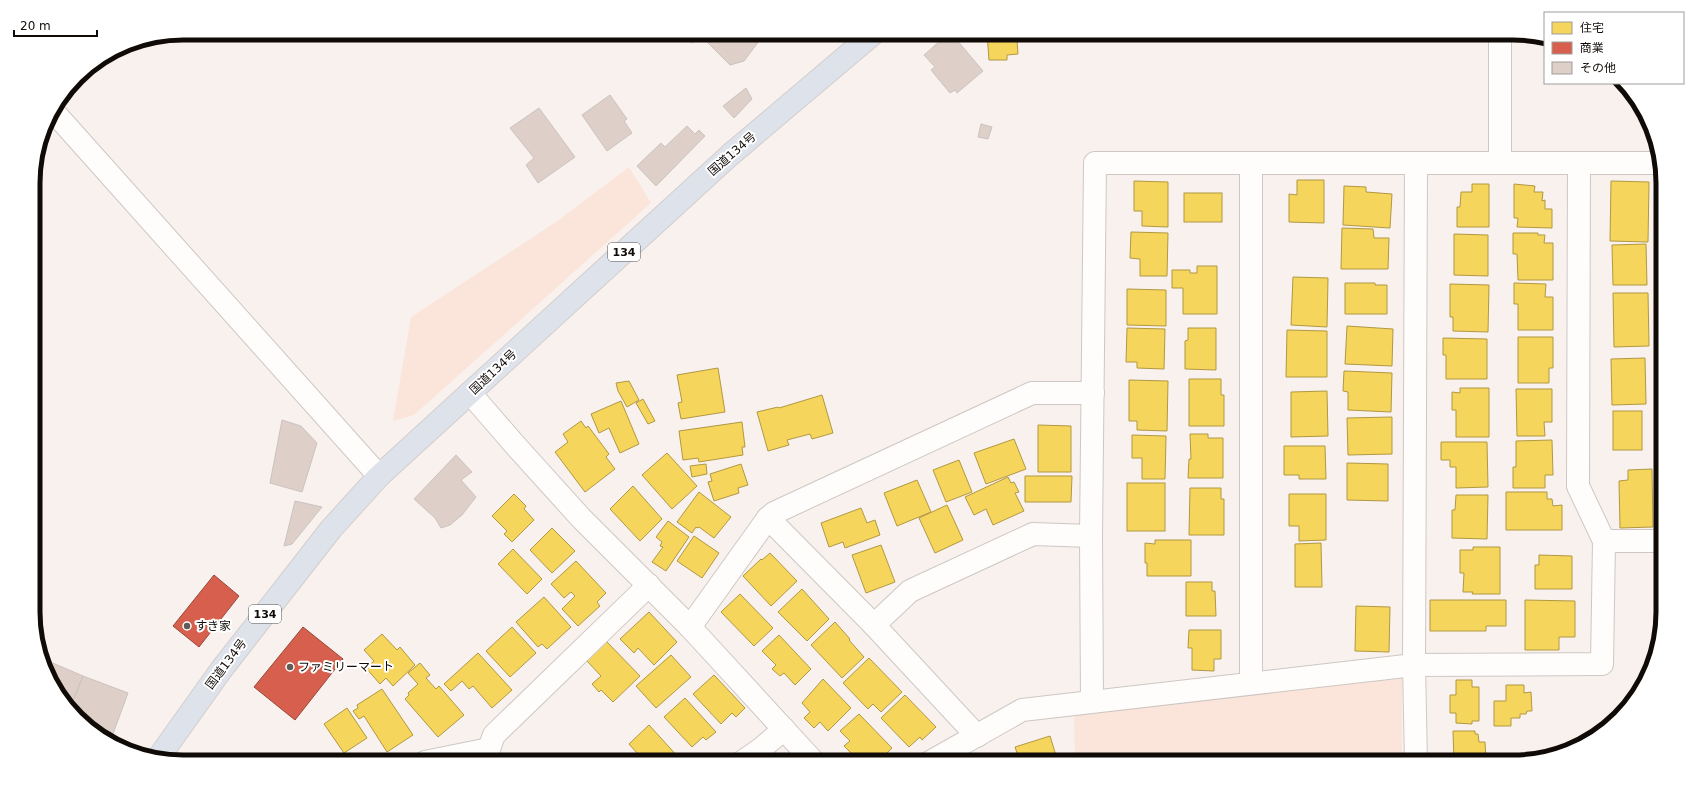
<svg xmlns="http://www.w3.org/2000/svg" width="1696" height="795" font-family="'DejaVu Sans','Noto Sans JP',sans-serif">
<rect width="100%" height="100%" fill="#f8f1ee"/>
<g fill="#fbe5da">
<path d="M629,167L651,203L414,415L393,421L411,317L556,222Z"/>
<path d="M1402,677V762H1075L1074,713Z"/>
</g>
<g fill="#f6d55c" stroke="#b19842">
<path d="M987,33H1024V39L1017,40L1018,54L1007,55V60H989Z"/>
<path d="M1297,180H1324V223L1289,222V194L1297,195Z"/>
<path d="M1134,181L1168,182V227L1142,226V211H1134Z"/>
<path d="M1611,181L1649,182L1648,242L1610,241Z"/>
<path d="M1472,184H1489V227H1457V207H1460L1461,192H1472Z"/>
<path d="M1514,184L1535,186L1534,192H1543L1542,201L1545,200V209H1552V228L1517,227L1518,218H1514Z"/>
<path d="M1344,186L1366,187V192L1392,194L1390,228L1343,225Z"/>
<rect x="1184" y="193" width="38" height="29"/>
<path d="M1342,228L1373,229L1374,238H1389L1388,269H1341Z"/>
<path d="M1131,232L1168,233L1167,276H1140V259L1130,258Z"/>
<path d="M1513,233H1538V235H1545L1544,243H1553V280H1518L1517,254H1513Z"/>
<path d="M1454,234L1488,235V276L1454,275Z"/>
<path d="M1646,244L1647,285H1613L1612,245Z"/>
<path d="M1197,266H1217V314H1183V288H1172V270H1190V273H1197Z"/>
<path d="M1293,277L1328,278L1327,327L1291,325Z"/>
<path d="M1345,283H1375V285H1387V314H1345Z"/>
<path d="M1514,283L1546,284L1545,297H1553V330H1518V304H1514Z"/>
<path d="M1450,284L1489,285L1488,332L1453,331V317H1450Z"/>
<path d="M1127,289L1166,290V326L1127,325Z"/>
<path d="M1613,293H1648L1649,346L1614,347Z"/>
<path d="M1347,326L1393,329L1392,366L1345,364Z"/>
<path d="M1127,328L1165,329L1164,369L1137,368V362H1126Z"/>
<path d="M1188,328H1216V370L1185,369V341L1188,340Z"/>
<path d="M1287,330L1327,331V377H1286Z"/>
<path d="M1518,337H1553V368H1549V383H1518Z"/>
<path d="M1443,338L1487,339V379H1446V355H1443Z"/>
<path d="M1645,358L1646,404L1612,405L1611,359Z"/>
<path d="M718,368L725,412L681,419L678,403L682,402L677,375Z"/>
<path d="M1344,371L1392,373L1391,412L1348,410V392L1343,391Z"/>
<path d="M1189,379H1221V395H1224V426H1189Z"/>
<path d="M1129,380L1168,381L1167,431L1137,430V421H1129Z"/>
<path d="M629,381L639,400L627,407L618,391L616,383Z"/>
<path d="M1460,388H1489V437H1456V410H1452V392L1460,393Z"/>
<path d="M1516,389H1552V422H1544L1545,436H1517Z"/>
<path d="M1327,391L1328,436L1291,437V392Z"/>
<path d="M822,395L833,433L812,439L810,434L787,440L789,445L768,451L757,412L778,407L779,408Z"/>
<path d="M643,399L655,421L648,424L636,403Z"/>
<path d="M621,401L639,444L620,453L609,428L599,433L591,414Z"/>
<rect x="1613" y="411" width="29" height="39"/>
<path d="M1392,417V454L1348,455L1347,418Z"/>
<path d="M581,421L586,428L588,426L609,454L606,457L615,469L585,492L555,452L568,442L563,434Z"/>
<path d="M742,422L745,447H742L743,455L699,462L698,458L683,460L679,431Z"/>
<path d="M1661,424H1662L1663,470H1662Z"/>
<path d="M1038,425L1071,426V472H1038Z"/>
<path d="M1190,434H1208V438H1223V478H1188L1189,459H1191Z"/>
<path d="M1132,435L1166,436L1165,479H1142V458H1132Z"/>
<path d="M1014,439L1026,469L986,484L974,453Z"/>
<path d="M1552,440L1553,475H1545V488H1513V467H1516V441Z"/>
<path d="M1441,442H1487L1488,487L1456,488V467H1450V460H1441Z"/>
<path d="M1284,446H1325L1326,479H1299V475H1284Z"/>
<path d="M667,453L697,486L672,509L642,475Z"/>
<path d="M959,460L972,492L946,502L933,470Z"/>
<path d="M1347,463L1388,464V501L1347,500Z"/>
<path d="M706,464L707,474L692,477L690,466Z"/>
<path d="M741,464L748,485L738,488L739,493L714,501L708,482L712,481L710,474Z"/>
<path d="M1652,469L1653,527L1620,528L1619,481L1628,480V470Z"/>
<path d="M1025,476H1072L1071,502H1025Z"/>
<path d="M1008,477L1011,483L1014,482L1019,492L1015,493L1024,511L993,525L986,509L974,515L965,497Z"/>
<path d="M1661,477H1663V524H1659Z"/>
<path d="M917,480L931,512L897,526L884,493Z"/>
<rect x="1127" y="483" width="38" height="48"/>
<path d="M633,486L662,519L640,541L610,509Z"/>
<path d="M1190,488H1221V499H1224V535H1189Z"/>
<path d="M699,492L731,517L714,538L699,527L697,528L696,527L692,533L677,522Z"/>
<path d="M1506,492H1547V499H1552L1553,506L1562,505V530H1506Z"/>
<path d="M514,494L526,506L524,509L534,520L512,542L504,534L507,531L492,516Z"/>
<path d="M1289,494H1326V540L1299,541V526H1289Z"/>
<path d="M1456,495H1488L1487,539L1452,538V510H1455Z"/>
<path d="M947,505L963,540L935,553L919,518Z"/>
<path d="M861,508L867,523L875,520L880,535L845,548L843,542L829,547L821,523Z"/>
<path d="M668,521L689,537L666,571L652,562L663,547L660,546L662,542L656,537Z"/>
<path d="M552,528L575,551L552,573L530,550Z"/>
<path d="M694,536L719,553L702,578L677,561Z"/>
<path d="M1155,540H1191V576H1147V563H1145V543L1155,544Z"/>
<path d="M1321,543L1322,587H1295V544Z"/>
<path d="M881,545L895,582L866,593L852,555Z"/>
<path d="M1473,547H1500V594H1472L1473,592H1463L1464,573H1460V550H1473Z"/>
<path d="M513,549L542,579L527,594L498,564Z"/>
<path d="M770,553L797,581L771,606L743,576L761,559L762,560Z"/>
<path d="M1539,555L1572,556V589H1535V565H1539Z"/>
<path d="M576,561L606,593L597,602L600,606L578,626L562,609L575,596L571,592L564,598L551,584Z"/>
<path d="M1186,582H1212V591H1215L1216,616H1186Z"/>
<path d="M802,589L829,619L807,641L778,612Z"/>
<path d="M740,594L773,628L754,646L721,612Z"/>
<path d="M544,597L571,627L547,649L542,644L538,647L516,622Z"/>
<path d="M1430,600H1506V626H1486V631H1430Z"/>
<path d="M1525,600L1575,601V637H1559V650H1525Z"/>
<path d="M1356,606L1390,607L1389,652L1355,651Z"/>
<path d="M649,612L677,642L654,665L638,648L634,653L620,639Z"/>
<path d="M835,622L850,639L849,640L864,657L842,678L811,645Z"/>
<path d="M512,627L536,653L510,677L486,651Z"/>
<path d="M1189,630H1221V659H1214V671L1192,670V648H1188Z"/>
<path d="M382,634L397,650L400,647L415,665L393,686L386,678L380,684L366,668L374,661L364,650Z"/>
<path d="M779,635L811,669L795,685L784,673L780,676L772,669L776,665L762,651Z"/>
<path d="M606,641L640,676L613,702L601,690L599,692L592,684L601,676L587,661Z"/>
<path d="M478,653L512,690L492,708L473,686L469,689L462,681L451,691L444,684Z"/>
<path d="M671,655L691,677L656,708L636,686Z"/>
<path d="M869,658L902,692L881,712L873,704L868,709L843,683Z"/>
<path d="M420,663L430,675L426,678L436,689L439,686L464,715L438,737L405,699L409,695L408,693L418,684L408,673Z"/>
<path d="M714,675L745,708L736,717L732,713L721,724L693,694Z"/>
<path d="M823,679L851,708L828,731L820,722L814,728L804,718L810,712L802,703Z"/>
<path d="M1456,680H1472V687H1479V721H1472V724L1456,723V713H1450V695H1456Z"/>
<path d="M1506,685H1524V693L1531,692L1532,711H1527L1526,714H1520V718H1511V726H1494V701H1506Z"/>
<path d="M382,689L413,735L387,752L364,716L359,719L353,711L358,708L357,705Z"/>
<path d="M905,695L936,727L922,740L920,737L909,747L881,718Z"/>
<path d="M685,698L716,732L706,740L703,737L692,747L664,717Z"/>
<path d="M347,708L367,738L344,753L324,724Z"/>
<path d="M859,714L892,748L878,762H865L859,756L856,758L844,746L850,741L840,731Z"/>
<path d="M649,725L680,759L677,762H645L629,744Z"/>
<path d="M1453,731H1475V734H1478L1479,742H1485L1486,760L1454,762Z"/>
<path d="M1050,736L1058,762H1020L1015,747Z"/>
<path d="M612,753L620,762H603Z"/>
<path d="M789,755L795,762H781Z"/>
</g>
<g fill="#d6604d" stroke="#9b4638">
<path d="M214,575L239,596L199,647L173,626Z"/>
<path d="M303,627L343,659L295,720L254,687Z"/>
</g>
<g fill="#decfc8" stroke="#cac3c0">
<path d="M679,33H750L759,41L744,61L730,65L699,34L692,43Z"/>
<path d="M949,33H951L983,71L957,93L955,90L950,93L931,70L935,67L924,55Z"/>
<path d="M746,88L752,99L734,118L723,106Z"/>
<path d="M610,95L627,119L624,121L632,133L607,151L582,115Z"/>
<path d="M539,108L575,157L538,183L526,165L534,158L510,128Z"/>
<path d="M981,124L992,127L988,139L978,137Z"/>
<path d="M687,126L695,134L699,130L705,136L656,186L637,166L661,143L665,147Z"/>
<path d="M282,420L301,426L317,443L302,492L270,483Z"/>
<path d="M456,455L472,472L461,480L476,497L462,515L450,525L441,528L435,518L414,499Z"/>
<path d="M295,501L322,507L292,544L284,546Z"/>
<path d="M41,658L83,676L70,709L64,703L44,669Z"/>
<path d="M83,676L128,693L110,742L92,731L70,709Z"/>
</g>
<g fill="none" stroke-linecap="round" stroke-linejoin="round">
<defs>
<g id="minor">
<path d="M53,111L379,476"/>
<path d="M1416,163L1414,665L1416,762"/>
<path d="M1500,163V33"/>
<path d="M470,393L515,445L581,518L690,627L814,762"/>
<path d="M768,518L874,625L977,736"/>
<path d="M1604,541H1663"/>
<path d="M874,625L910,591L1033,534L1091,536"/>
<path d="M690,627L768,518L774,513L1032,393H1093"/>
<path d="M1251,683V163"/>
<path d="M1092,701L1091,536L1095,163H1662"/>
<path d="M425,762L489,749"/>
<path d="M488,762L489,749L494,735L649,585"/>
<path d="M742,762L762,748L784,729"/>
<path d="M930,762L1022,710L1414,665L1602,664L1604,541L1578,486L1579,163"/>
</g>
<path id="highway" d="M159,757L221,670L331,529L379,476L730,155L874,33"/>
</defs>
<use href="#minor" stroke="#cec7c3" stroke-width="24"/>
<use href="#highway" stroke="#d2cecc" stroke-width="24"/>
<use href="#minor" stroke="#fefdfc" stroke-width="22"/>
<use href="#highway" stroke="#dee2eb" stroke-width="22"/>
</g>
<g fill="#625c58" stroke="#fff" stroke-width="1.5">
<circle cx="187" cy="626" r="4"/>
<circle cx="290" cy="667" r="4"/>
</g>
<g text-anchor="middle" stroke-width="4" stroke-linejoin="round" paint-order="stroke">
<g fill="#fff" stroke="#585451" stroke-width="1">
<rect x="608" y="243" width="32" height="18" rx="3"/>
<rect x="249" y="605" width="32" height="18" rx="3"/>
</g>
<g font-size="11" font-weight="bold" fill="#110b07">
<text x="624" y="256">134</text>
<text x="265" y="618">134</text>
</g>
<g font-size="12" fill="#110b07" stroke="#fff">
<text transform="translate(732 154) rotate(-41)" y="4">国道134号</text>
<text transform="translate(493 372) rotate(-43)" y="4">国道134号</text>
<text transform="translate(226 664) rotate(-53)" y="4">国道134号</text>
</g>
<g font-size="12" fill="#110b07" stroke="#fff" text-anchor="start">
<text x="195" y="630">すき家</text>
<text x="298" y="671">ファミリーマート</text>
</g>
</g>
<path d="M0 0H1696V795H0ZM183 40H1513A143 143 0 0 1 1656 183V612A143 143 0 0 1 1513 755H183A143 143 0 0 1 40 612V183A143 143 0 0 1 183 40Z" fill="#fff" fill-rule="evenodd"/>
<path fill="none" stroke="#110b07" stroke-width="5" d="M183 40H1513A143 143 0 0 1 1656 183V612A143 143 0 0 1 1513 755H183A143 143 0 0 1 40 612V183A143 143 0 0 1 183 40Z"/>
<rect x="1544" y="12" width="140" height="72" fill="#ffffff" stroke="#a09d9c"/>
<rect x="1552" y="22" width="20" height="12" fill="#f6d55c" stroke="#a09d9c"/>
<text x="1580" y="32" font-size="12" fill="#110b07">住宅</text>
<rect x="1552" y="42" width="20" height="12" fill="#d6604d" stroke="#a09d9c"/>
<text x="1580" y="52" font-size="12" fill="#110b07">商業</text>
<rect x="1552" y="62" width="20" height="12" fill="#decfc8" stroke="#a09d9c"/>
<text x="1580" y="72" font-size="12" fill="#110b07">その他</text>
<path d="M14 30v6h83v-6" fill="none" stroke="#110b07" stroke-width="2"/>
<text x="20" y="30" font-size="12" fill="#110b07" stroke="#ffffff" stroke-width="3" paint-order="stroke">20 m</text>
</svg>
